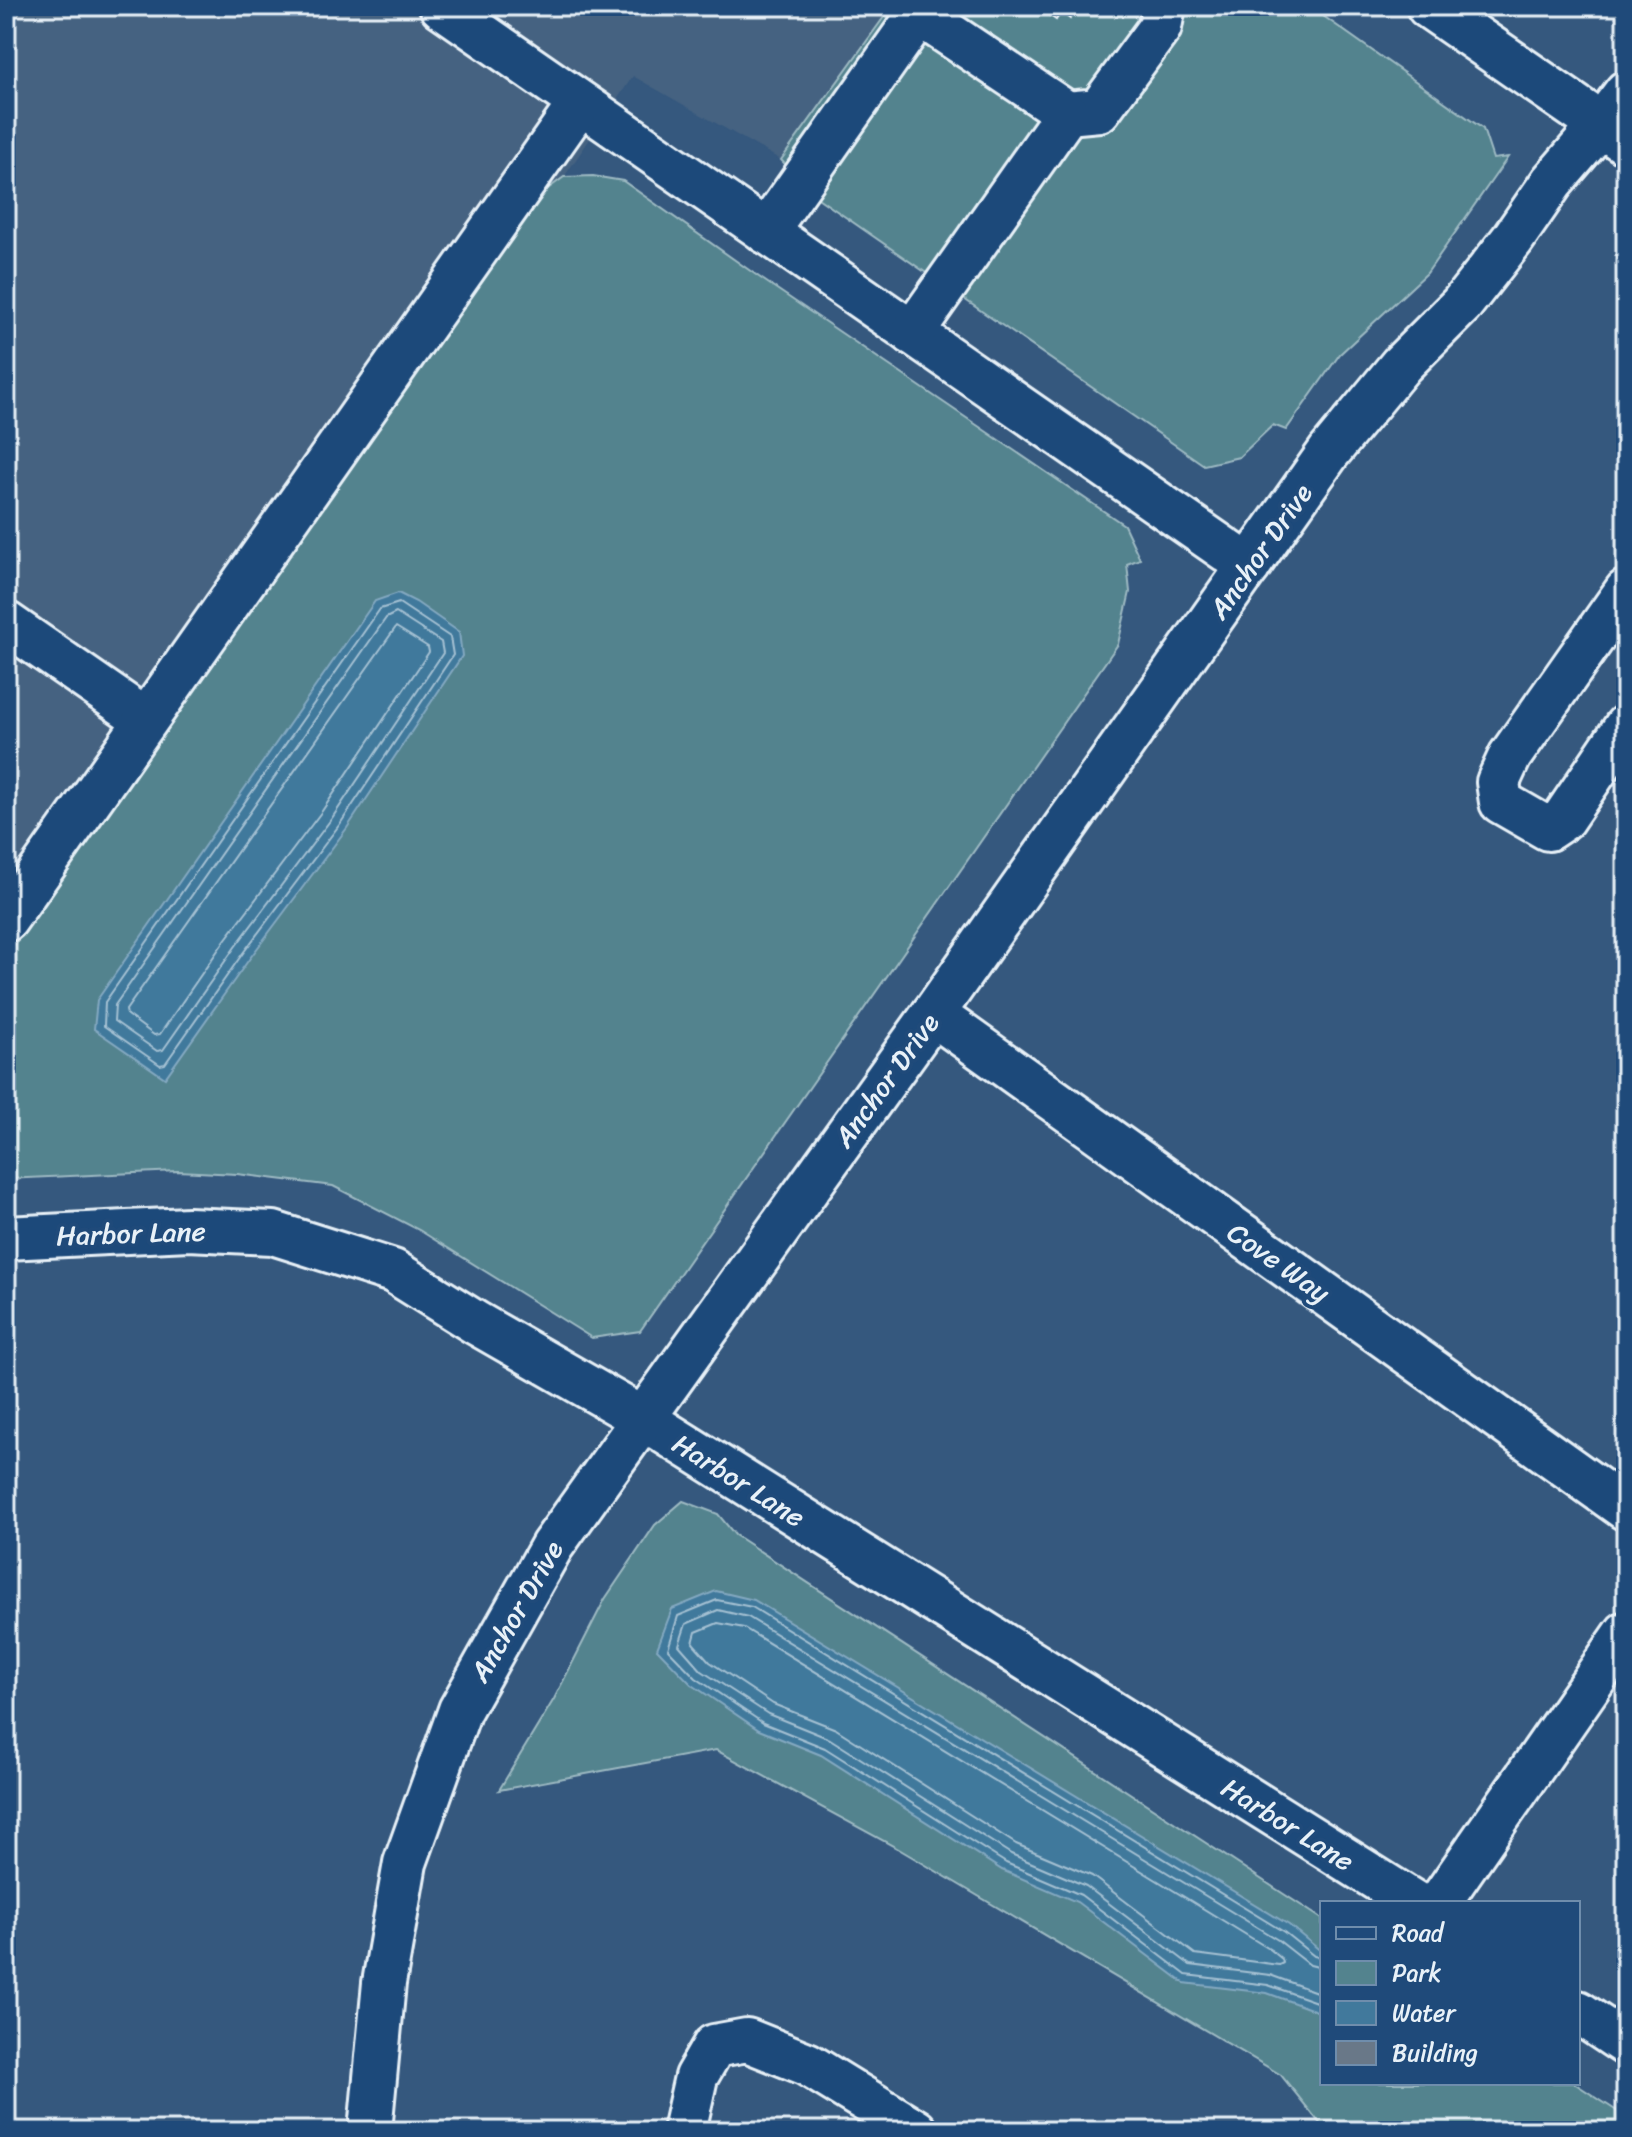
<svg xmlns="http://www.w3.org/2000/svg" width="1632" height="2137" font-family="Sriracha,sans-serif">
<rect width="100%" height="100%" fill="#35587e"/>
<filter id="ink" filterUnits="userSpaceOnUse"><feTurbulence type="fractalNoise" baseFrequency=".0125" numOctaves="2"/><feDisplacementMap in="SourceGraphic" scale="16" xChannelSelector="R" yChannelSelector="G"/><feConvolveMatrix kernelMatrix="1 2 1 2 8 2 1 2 1" color-interpolation-filters="sRGB"/></filter>
<g filter="url(#ink)">
<path fill="#456281" d="M6,6H892L781,160L633,76L564,177L541,194L6,957Z"/>
<g fill="#53838e" stroke="#9ebac3" stroke-width="2">
<path d="M892,6H1309L1483,129L1493,159L1508,157L1427,273L1340,354L1286,430L1273,425L1239,457L1204,465L815,196L781,160Z"/>
<path d="M593,176L623,181L759,277L1124,525L1140,559L1127,564L1130,592L1118,644L640,1331L592,1338L419,1230L333,1186L237,1174L178,1171L6,1179V957L541,194L564,177Z"/>
<path d="M683,1501L718,1514L735,1535L1322,1919V2083H1574L1626,2117V2131H1326L1281,2075L897,1848L716,1750L499,1790L554,1699L605,1599L655,1525Z"/>
</g>
<g fill="#41799c" stroke="#84a9c1" stroke-width="2">
<path d="M398,593L416,602L459,632L462,656L347,828L250,958L165,1078L94,1029L97,1000L375,601Z"/>
<path d="M716,1591L754,1600L1289,1925L1322,1952V2013L1267,1993L1184,1983L1077,1902L1002,1870L821,1755L759,1730L691,1684L657,1649L672,1609Z"/>
</g>
<g fill="none" stroke-linecap="round" stroke-linejoin="round">
<g stroke="#a5c1d3" stroke-width="2">
<path d="M399,603L450,637L453,655L340,824L243,953L165,1064L160,1065L104,1026L105,1002L380,609Z"/>
<path d="M396,613L441,642L443,653L332,818L235,947L163,1050L157,1051L114,1021L115,1005L386,618Z"/>
<path d="M396,627L428,647L429,652L322,811L225,940L160,1034L154,1035L127,1015L126,1010Z"/>
<path d="M718,1623L744,1628L1271,1950L1282,1959L1283,1963L1279,1965L1195,1954L1092,1876L1016,1844L836,1729L773,1704L710,1662L693,1643L696,1632Z"/>
<path d="M1322,1958L1314,1956L1284,1932L752,1607L717,1600L678,1616L668,1649L696,1678L763,1723L825,1748L1006,1863L1081,1895L1186,1975L1268,1985L1322,2004"/>
<path d="M1322,1968L1310,1965L1278,1940L748,1617L718,1610L686,1624L679,1645L702,1671L768,1714L830,1739L1011,1854L1086,1886L1190,1965L1270,1975L1322,1994"/>
</g>
</g>
<path fill="#697888" stroke="#e8f1f8" stroke-width="2" d="M1036,6H1079L1070,19L1061,12L1056,20Z"/>
<g fill="none" stroke-linecap="round" stroke-linejoin="round">
<defs>
<g id="minor">
<path d="M441,6L1249,566"/>
<path d="M1067,113L1099,110L1160,27L1164,6"/>
<path d="M766,232L919,14L1067,113L912,333"/>
<path d="M1626,591L1510,756L1498,782L1501,802L1548,829L1563,819L1626,726"/>
<path d="M6,623L146,720"/>
<path d="M6,920L580,103"/>
<path d="M933,1014L1626,1509"/>
<path d="M6,1238L188,1229L273,1233L393,1271L476,1323L642,1418L1415,1903"/>
<path d="M1439,1903L1626,1633"/>
<path d="M1578,2012L1626,2044"/>
<path d="M370,2131L384,1983L405,1863L460,1710L552,1546L933,1014L1329,452L1401,365L1461,305L1512,240L1552,182L1601,125L1626,92"/>
<path d="M684,2131L696,2077L714,2046L747,2040L807,2064L916,2131"/>
</g>
<path id="major" d="M1429,6L1626,142"/>
</defs>
<use href="#minor" stroke="#e8f1f8" stroke-width="48"/>
<use href="#major" stroke="#e8f1f8" stroke-width="50"/>
<use href="#minor" stroke="#1f4a7a" stroke-width="42"/>
<use href="#major" stroke="#1f4a7a" stroke-width="44"/>
</g>
</g>
<g text-anchor="middle" stroke-width="8" stroke-linejoin="round" paint-order="stroke">
<g font-size="28" fill="#e8f1f8" stroke="#1f4a7a">
<text transform="translate(1260 551) rotate(-55)" y="10">Anchor Drive</text>
<text transform="translate(886 1080) rotate(-54)" y="10">Anchor Drive</text>
<text transform="translate(131 1233) rotate(-2)" y="10">Harbor Lane</text>
<text transform="translate(1279 1262) rotate(35)" y="10">Cove Way</text>
<text transform="translate(739 1480) rotate(32)" y="10">Harbor Lane</text>
<text transform="translate(516 1611) rotate(-60)" y="10">Anchor Drive</text>
<text transform="translate(1288 1824) rotate(32)" y="10">Harbor Lane</text>
</g>
</g>
<rect width="1632" height="2137" fill="none" stroke="#1f4a7a" stroke-width="32"/>
<rect x="16" y="16" width="1600" height="2105" fill="none" stroke="#e8f1f8" stroke-width="3" filter="url(#ink)"/>
<rect x="1320" y="1901" width="260" height="184" fill="#1f4a7a" stroke="#6f8dac" stroke-width="2"/>
<rect x="1336" y="1927" width="40" height="12" fill="#1f4a7a" stroke="#6f8dac" stroke-width="2"/>
<text x="1392" y="1941" font-size="24" fill="#e8f1f8">Road</text>
<rect x="1336" y="1961" width="40" height="24" fill="#53838e" stroke="#6f8dac" stroke-width="2"/>
<text x="1392" y="1981" font-size="24" fill="#e8f1f8">Park</text>
<rect x="1336" y="2001" width="40" height="24" fill="#41799c" stroke="#6f8dac" stroke-width="2"/>
<text x="1392" y="2021" font-size="24" fill="#e8f1f8">Water</text>
<rect x="1336" y="2041" width="40" height="24" fill="#697888" stroke="#6f8dac" stroke-width="2"/>
<text x="1392" y="2061" font-size="24" fill="#e8f1f8">Building</text>
</svg>
